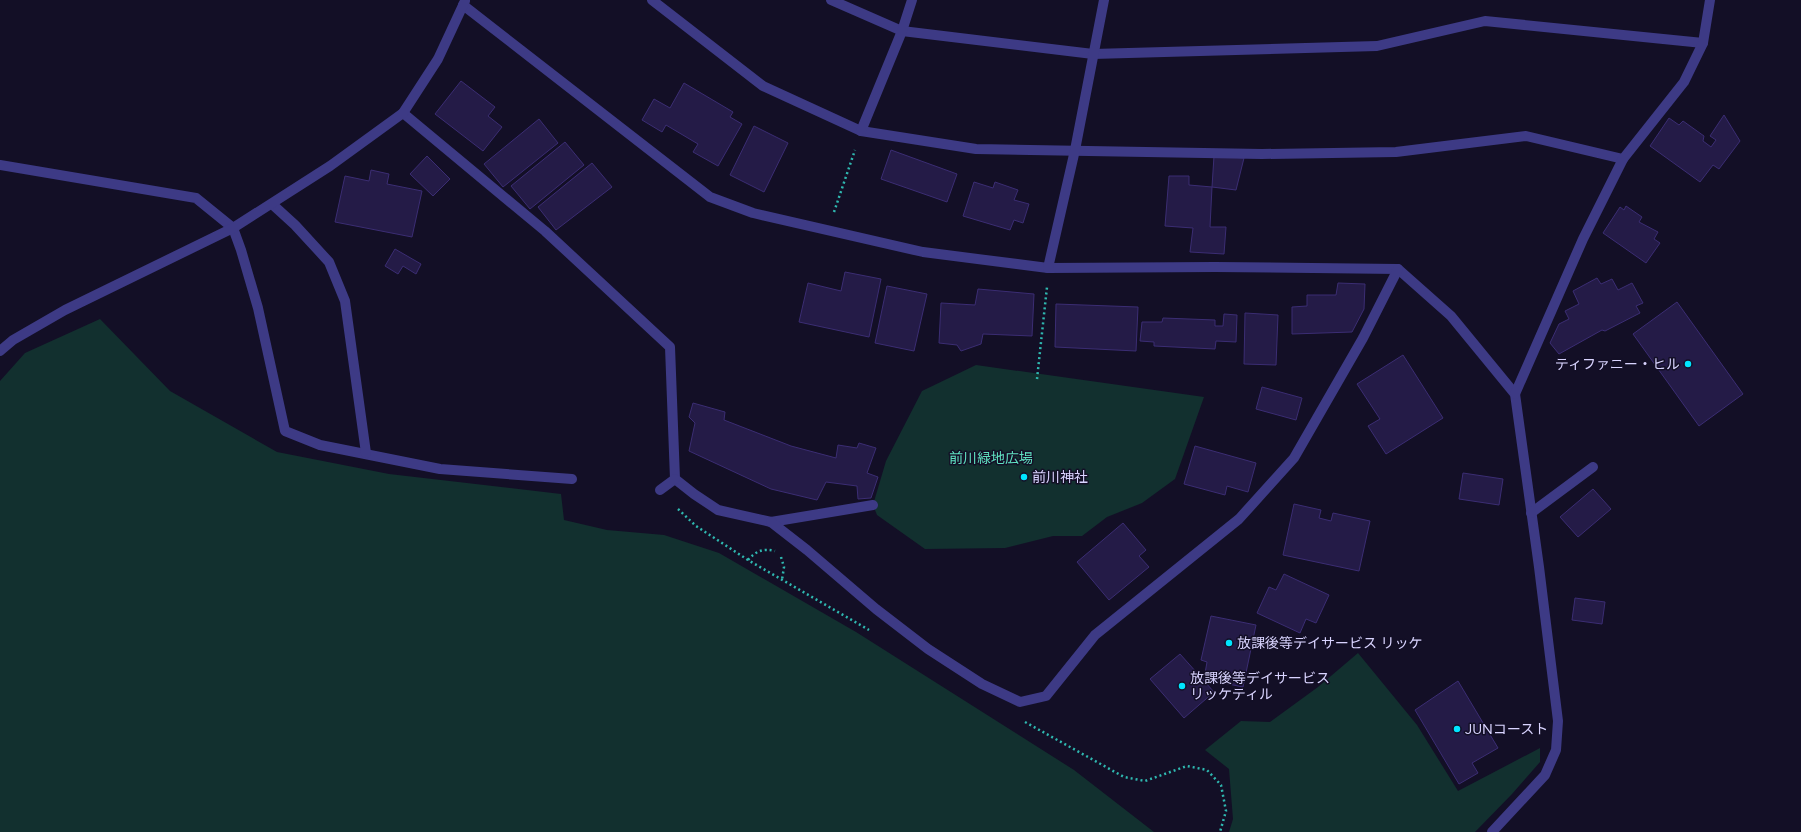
<svg xmlns="http://www.w3.org/2000/svg" width="1801" height="832" font-family="Figtree,'Noto Sans JP',sans-serif">
<rect width="100%" height="100%" fill="#130f26"/>
<g fill="#12302f">
<path d="M100,319L170,391L277,452L389,474L561,494L564,520L607,530L664,535L719,553L856,632L1074,770L1154,832H0V381L25,353Z"/>
<path d="M976,365L1204,397L1175,479L1142,503L1107,517L1082,536H1053L1005,548L925,549L877,515L873,505L886,461L922,391Z"/>
<path d="M1358,653L1417,725L1458,791L1540,748V762L1512,794L1475,832H1229L1233,819L1229,769L1205,750L1241,721L1270,722L1318,687Z"/>
</g>
<g fill="#241b47" stroke="#3b2d73">
<path d="M461,81L495,107L488,116L502,127L483,151L435,114Z"/>
<path d="M684,83L733,112L730,117L742,124L718,166L693,152L698,144L666,125L662,132L642,120L654,99L670,108Z"/>
<path d="M1724,115L1740,141L1719,169L1713,165L1700,182L1650,146L1669,118L1679,125L1683,121L1704,136L1703,141L1711,147L1716,140L1710,136Z"/>
<path d="M539,119L558,143L503,187L484,164Z"/>
<path d="M754,126L788,143L764,192L730,175Z"/>
<path d="M565,142L584,165L530,209L511,186Z"/>
<path d="M891,150L957,174L947,202L881,179Z"/>
<path d="M427,156L450,179L433,196L410,174Z"/>
<path d="M1214,156L1244,158L1236,190L1212,187Z"/>
<path d="M592,163L612,187L556,230L538,207Z"/>
<path d="M371,170L389,174L387,184L422,191L412,237L335,222L345,176L369,181Z"/>
<path d="M1169,176H1189V185L1212,187L1210,227H1226L1224,254L1190,252L1193,228L1165,226Z"/>
<path d="M974,182L993,188L995,182L1018,190L1014,200L1029,204L1023,223L1014,220L1010,230L963,216Z"/>
<path d="M1626,206L1642,217L1639,222L1658,232L1654,239L1660,243L1646,263L1603,233L1620,207L1624,210Z"/>
<path d="M395,249L421,264L416,274L403,266L398,274L385,266Z"/>
<path d="M845,272L881,279L869,337L799,322L808,283L841,291Z"/>
<path d="M1597,278L1601,284L1612,279L1618,290L1632,283L1643,303L1636,306L1640,313L1605,331L1602,330L1559,354L1550,343L1559,324L1569,319L1565,311L1579,304L1573,291Z"/>
<path d="M1338,283L1365,284L1364,309L1352,332L1292,334V307L1307,306V295H1336Z"/>
<path d="M887,286L927,294L914,351L875,343Z"/>
<path d="M978,289L1034,294L1032,336L983,334L981,344L961,351L957,345L939,343L941,303L975,305Z"/>
<path d="M1677,302L1743,394L1699,426L1633,334Z"/>
<path d="M1056,304L1138,307L1136,351L1055,347Z"/>
<path d="M1245,313L1278,315L1276,365L1244,364Z"/>
<path d="M1224,314L1237,315L1236,342L1216,341L1215,349L1154,346V342L1140,341L1142,322H1162L1163,318L1215,320V326H1223Z"/>
<path d="M1403,355L1443,418L1386,454L1368,426L1380,419L1357,384Z"/>
<path d="M1262,387L1302,398L1296,420L1256,409Z"/>
<path d="M693,403L725,412L724,420L791,446L836,458L838,445L857,448L859,443L876,448L867,473L878,477L871,498L858,499L857,486L826,482L817,500L771,489L689,451L695,423L689,417Z"/>
<path d="M1195,446L1256,463L1248,492L1227,486L1225,495L1184,484Z"/>
<path d="M1463,473L1503,479L1499,505L1459,499Z"/>
<path d="M1593,489L1611,509L1578,537L1560,517Z"/>
<path d="M1294,504L1321,510L1319,518L1331,521L1333,513L1370,521L1359,571L1283,555Z"/>
<path d="M1123,523L1146,550L1139,556L1149,567L1109,600L1077,562Z"/>
<path d="M1284,574L1329,595L1316,623L1306,619L1300,633L1257,613L1269,587L1276,590Z"/>
<path d="M1575,598L1605,602L1602,624L1572,620Z"/>
<path d="M1211,616L1256,625L1243,687L1204,679L1207,662L1201,660Z"/>
<path d="M1180,654L1214,692L1184,718L1150,679Z"/>
<path d="M1458,681L1498,748L1472,763L1478,773L1459,784L1415,710Z"/>
</g>
<g fill="none" stroke-linecap="round" stroke-linejoin="round">
<g stroke="#2fb8b0" stroke-width="2.5" stroke-dasharray="2 3" stroke-linecap="butt">
<path d="M834,212L855,150"/>
<path d="M1037,379L1047,287"/>
<path d="M678,509L696,526L748,560L869,630"/>
<path d="M781,557L784,567L782,580"/>
<path d="M748,560C756,551 763,548 775,551"/>
<path d="M1025,722L1124,777L1145,781L1187,766L1207,770L1221,785L1226,811L1220,832"/>
</g>
<g stroke="#3d3a85" stroke-width="10">
<path d="M652,0L763,86L861,131L976,149L1262,154L1396,152L1526,136L1623,159"/>
<path d="M831,0L902,31L1093,54L1377,46L1485,21L1703,43"/>
<path d="M463,5L710,197L753,213L923,252L1048,268L1215,267L1398,269L1451,316L1515,394L1539,567L1558,721L1556,750L1545,775L1492,832"/>
<path d="M403,113L545,231L670,347L675,479L694,494L718,510L771,522L873,505"/>
<path d="M861,131L902,31L912,0"/>
<path d="M0,165L196,198L233,228L241,250L258,308L285,431L320,445L440,469L572,479"/>
<path d="M272,204L295,225L329,262L345,301L366,453"/>
<path d="M1048,268L1075,150L1104,0"/>
<path d="M0,351L13,340L65,310L233,228L330,166L403,113L438,59L465,1"/>
<path d="M1515,394L1583,239L1623,159L1684,82L1703,43L1710,0"/>
<path d="M660,490L675,479"/>
<path d="M1531,513L1593,467"/>
<path d="M771,522L807,550L876,609L928,649L982,684L1020,702L1046,696L1095,635L1239,519L1294,458L1363,338L1398,269"/>
</g>
</g>
<g fill="#00e5ff" stroke="#130f26" stroke-width="1.5">
<circle cx="1688" cy="364" r="4"/>
<circle cx="1024" cy="477" r="4"/>
<circle cx="1229" cy="643" r="4"/>
<circle cx="1182" cy="686" r="4"/>
<circle cx="1457" cy="729" r="4"/>
</g>
<g text-anchor="middle" stroke-width="3" stroke-linejoin="round" paint-order="stroke">
<g font-size="14" fill="#d9d4ff" stroke="#130f26" text-anchor="start">
<text x="1680" y="369" text-anchor="end">ティファニー・ヒル</text>
<text x="1032" y="482">前川神社</text>
<text x="1237" y="648">放課後等デイサービス リッケ</text>
<text x="1190" y="683">放課後等デイサービス<tspan x="1190" dy="16">リッケティル</tspan></text>
<text x="1465" y="734">JUNコースト</text>
</g>
<g font-size="14" fill="#5fe0c0" stroke="#130f26">
<text x="991" y="463">前川緑地広場</text>
</g>
</g>
</svg>
